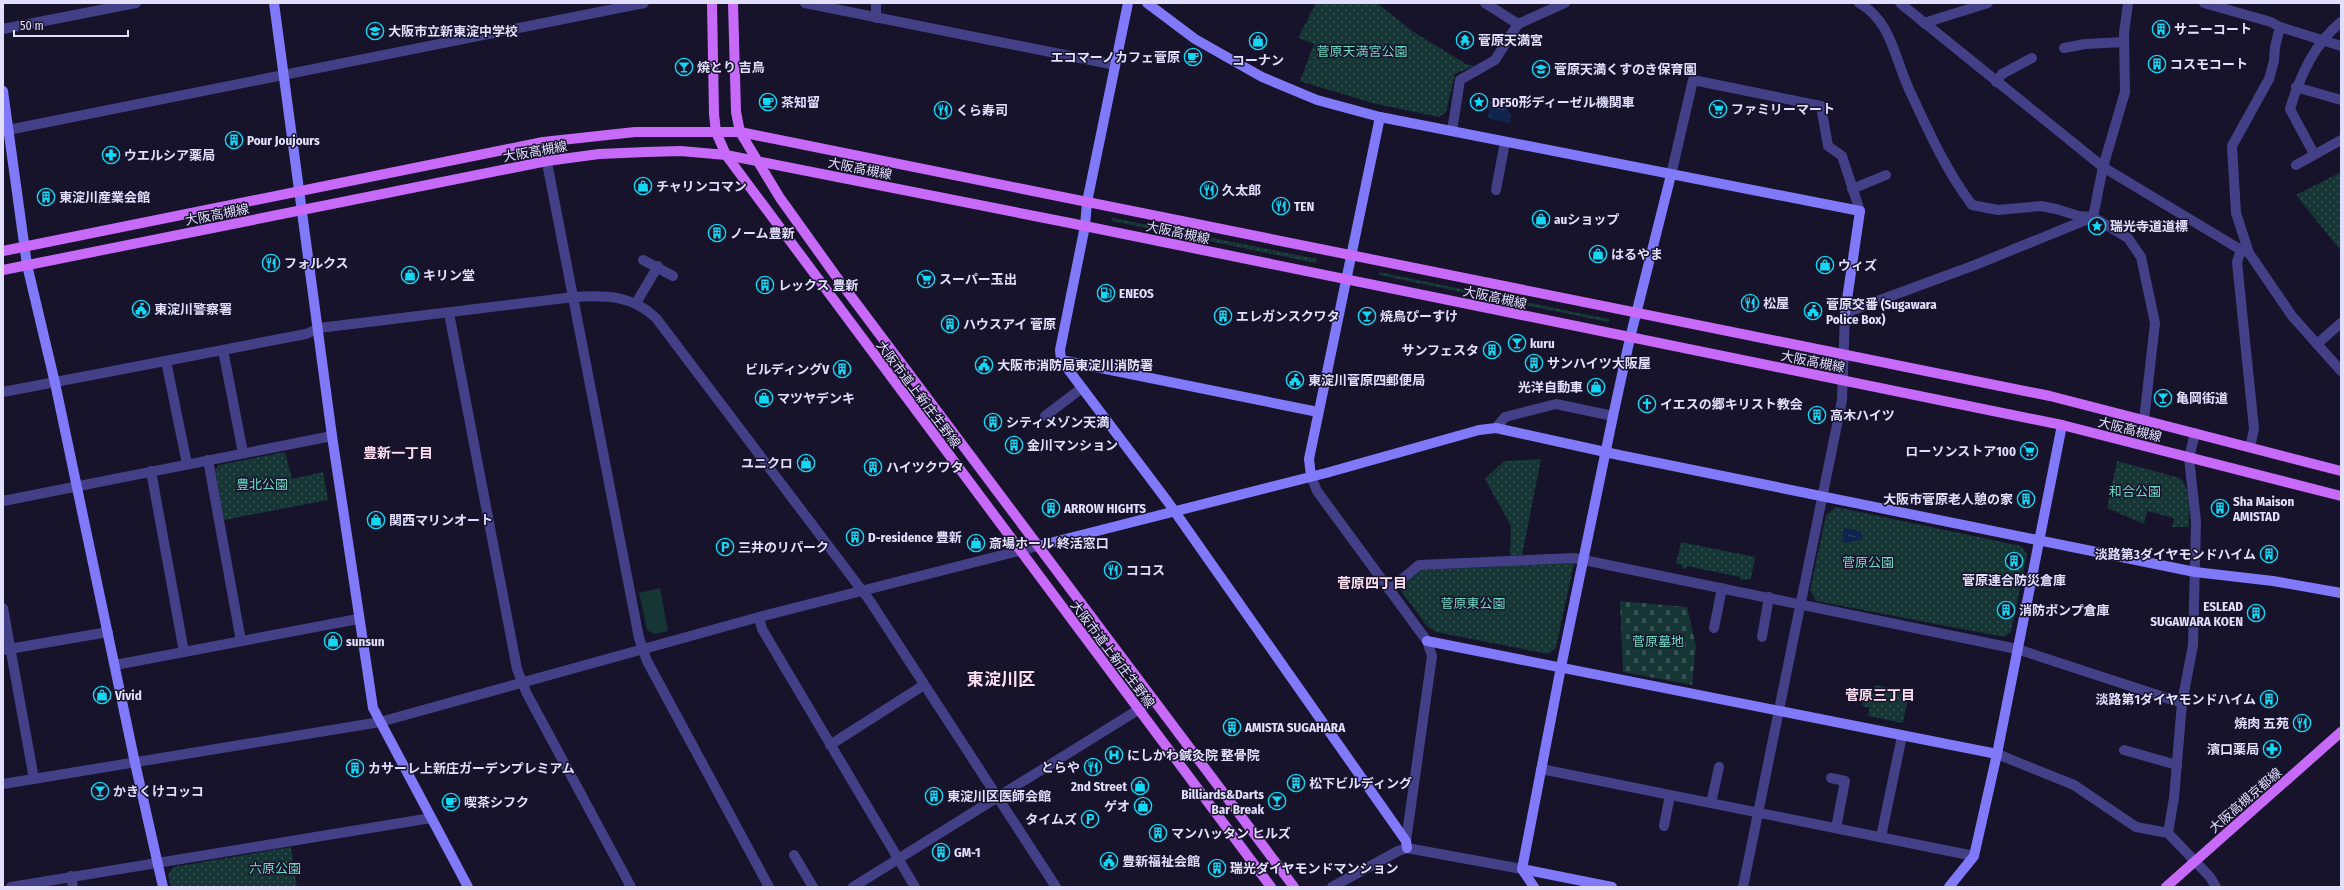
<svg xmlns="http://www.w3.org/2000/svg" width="2344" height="890" font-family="'Fira Sans Condensed','Noto Sans JP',sans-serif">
<defs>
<pattern id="grass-dots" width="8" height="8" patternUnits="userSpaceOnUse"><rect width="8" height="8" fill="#163535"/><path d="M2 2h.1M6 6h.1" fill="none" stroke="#385253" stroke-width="1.8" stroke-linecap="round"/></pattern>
<pattern id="cemetery-stones" width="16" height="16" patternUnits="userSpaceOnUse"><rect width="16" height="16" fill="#163535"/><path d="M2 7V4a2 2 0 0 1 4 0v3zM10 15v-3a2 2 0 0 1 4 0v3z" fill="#385253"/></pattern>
<pattern id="water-ripples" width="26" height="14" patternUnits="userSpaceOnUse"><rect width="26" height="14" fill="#10254d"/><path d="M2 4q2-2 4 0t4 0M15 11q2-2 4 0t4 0" fill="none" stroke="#324468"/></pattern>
</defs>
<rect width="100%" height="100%" fill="#17132b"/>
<g fill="url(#grass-dots)">
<path d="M1316,3H1377L1412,31L1466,64L1474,66L1455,74L1446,112L1439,117L1372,103L1300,81L1314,44L1298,38Z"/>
<path d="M2341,172V251L2296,195Z"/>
<path d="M1113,218L1317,259L1316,263L1112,221L1111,219Z"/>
<path d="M1379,272L1608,319L1610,320L1608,322L1379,275Z"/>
<path d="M1543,449L1522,555L1510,556L1511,526L1485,479L1504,461L1541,459Z"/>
<path d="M285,452L292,479L323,472L328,500L224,520L215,470L219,465Z"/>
<path d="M2117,461L2180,478C2192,491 2189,510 2189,527H2172L2174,518L2147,511L2144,524L2107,508Z"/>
<path d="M1836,507L2021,546L2027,554L2011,632L2004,637L1816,601L1810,590L1826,515Z"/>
<path d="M1681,542L1755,557L1751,579L1740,580V577L1687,566L1686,569L1682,568V565L1676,564Z"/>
<path d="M1574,563L1556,648L1548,654L1436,632L1427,626L1401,591L1402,585L1421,570Z"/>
<path d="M1875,685L1909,692L1903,723L1868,716L1870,708L1862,706L1865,692L1874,694Z"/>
<path d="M291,847L297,887H171L168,875L173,867Z"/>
</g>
<path fill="url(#cemetery-stones)" d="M1620,601L1687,607L1696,646L1692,685L1623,672Z"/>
<path fill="#163535" d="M660,588L668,631L655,634L647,630L639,593Z"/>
<g fill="url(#water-ripples)">
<path d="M1490,101L1504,104L1511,115L1510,123L1490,119L1488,115Z"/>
<path d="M1844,528L1860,531L1863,536L1861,540L1846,543L1842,541Z"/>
</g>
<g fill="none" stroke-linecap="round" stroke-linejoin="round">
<g stroke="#444088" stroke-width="10">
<path d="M805,3L1115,65"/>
<path d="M876,3V18"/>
<path d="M1485,3L1518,24"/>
<path d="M1859,3C1891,21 1894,56 1908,87C1927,128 1945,169 1972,205L1998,210L2041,206L2056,209L2079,216L2093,217L2128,238L2141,257L2155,323L2144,420"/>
<path d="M1900,3L2103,167L2241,250"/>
<path d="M2204,3L2271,22L2280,27L2341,46"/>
<path d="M1924,23L1988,3"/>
<path d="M2280,27L2275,47L2274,61L2269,79L2232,146L2236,213L2249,253L2292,316L2341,371"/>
<path d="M3,29L136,3"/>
<path d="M2064,48L2085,44L2124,42"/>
<path d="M1996,82L2002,74L2032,58"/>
<path d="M2296,87L2341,100"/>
<path d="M3,131L644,3"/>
<path d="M1452,131L1460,80L1495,60L1518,24L1565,3"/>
<path d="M543,142L639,638L647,661L769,887"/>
<path d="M2314,154L2290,109C2300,76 2314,44 2341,22"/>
<path d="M2296,165L2341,140"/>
<path d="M1671,175L1693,80L1821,106L1828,146L1842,156L1860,211"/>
<path d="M1852,189L1886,175"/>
<path d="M1496,190L1505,142"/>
<path d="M2247,252L2241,250L2237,262L2254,429L2250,447"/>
<path d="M643,260L673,276"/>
<path d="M636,303L658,266"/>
<path d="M449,313L517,669L527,694L631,887"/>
<path d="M2317,344L2341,323"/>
<path d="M223,350L243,453"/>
<path d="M166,361L187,464"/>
<path d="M3,392L306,334L319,328L574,297C605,295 632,295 656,318L870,601L1056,887"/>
<path d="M1045,416L1082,388"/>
<path d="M1496,428L1505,417L1556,404L1613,416"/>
<path d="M2195,433L2189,458L2196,521L2193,645L2182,703L2174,798L2168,833L2210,877L2216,887"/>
<path d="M208,460L241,641"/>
<path d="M151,471L184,652"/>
<path d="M1311,476L1317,491L1427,641L1432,656L1406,841"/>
<path d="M3,501L332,436"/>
<path d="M1389,590L1419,565L1574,558L2017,649L2182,703"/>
<path d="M3,608L34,779"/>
<path d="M759,617L762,629L915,887"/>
<path d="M1714,628L1722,588"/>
<path d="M1762,637L1769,597"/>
<path d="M3,650L108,632"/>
<path d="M115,665L358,619"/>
<path d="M830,745L924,685"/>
<path d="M2124,750L2177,765"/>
<path d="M1997,754L2074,785L2136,827L2168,833"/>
<path d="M1541,769L1974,856"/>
<path d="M1831,778L1845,781L1836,828"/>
<path d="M3,784L380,722L759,617L1038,546"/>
<path d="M1711,803L1719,767"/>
<path d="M1664,826L1670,795"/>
<path d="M1881,837L1902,736"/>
<path d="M794,855L813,887"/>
<path d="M71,876L73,887"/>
<path d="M11,887L431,818"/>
<path d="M853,887L1154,700"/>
<path d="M1332,887L1398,851L1407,848L1522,869"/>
<path d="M1743,887L1842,400L1845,313L1975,265L2093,217L2103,167L2125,92L2124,33L2128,3"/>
</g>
<g stroke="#8079f9" stroke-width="10">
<path d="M274,3L332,436L373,708L468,887"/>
<path d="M1128,3L1087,202L1085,226L1060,350L1061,360L1168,502L1406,841L1407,848"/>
<path d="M1147,3L1195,39L1262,77L1317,100L1380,117L1860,211L1845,313"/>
<path d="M3,91L27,265L55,383L135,763L163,887"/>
<path d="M1061,360L1318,412"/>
<path d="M1311,476L1309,459L1380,117"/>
<path d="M1038,546L1326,473L1479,430L1496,428L1619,455L2195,572L2273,581L2341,593"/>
<path d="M1427,641L1997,754"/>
<path d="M1522,869L1612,887"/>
<path d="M1534,887L1522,869L1561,667L1613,416L1630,338L1671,175"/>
<path d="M1949,887L1974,856L1997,754L2062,425"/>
</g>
<g stroke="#c76af9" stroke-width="10">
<path d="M712,3L714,114L716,132L726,155L1271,887"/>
<path d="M733,3L736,112L740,132L780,198L838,279L1294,887"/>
<path d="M3,251L543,142L635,132H740L2050,396L2341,471"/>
<path d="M3,270L547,161L599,154L646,152L681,151L726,155L1065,222L2062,425L2341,496"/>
<path d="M2166,887L2341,732"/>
</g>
</g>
<defs>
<symbol id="building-ring" viewBox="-11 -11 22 22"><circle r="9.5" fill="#17132b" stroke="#13d8f5" stroke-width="1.5"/><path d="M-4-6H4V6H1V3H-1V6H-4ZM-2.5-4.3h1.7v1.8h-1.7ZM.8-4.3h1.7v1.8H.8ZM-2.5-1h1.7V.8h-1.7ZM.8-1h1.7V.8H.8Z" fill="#13d8f5"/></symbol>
<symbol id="school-ring" viewBox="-11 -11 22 22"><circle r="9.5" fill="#17132b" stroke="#13d8f5" stroke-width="1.5"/><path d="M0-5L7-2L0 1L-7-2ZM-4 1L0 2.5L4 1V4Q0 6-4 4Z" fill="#13d8f5"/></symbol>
<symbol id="temple-ring" viewBox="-11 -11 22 22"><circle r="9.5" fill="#17132b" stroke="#13d8f5" stroke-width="1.5"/><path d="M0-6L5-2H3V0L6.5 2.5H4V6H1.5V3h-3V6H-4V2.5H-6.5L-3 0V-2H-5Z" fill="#13d8f5"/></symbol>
<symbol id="shop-ring" viewBox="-11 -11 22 22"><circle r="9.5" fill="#17132b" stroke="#13d8f5" stroke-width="1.5"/><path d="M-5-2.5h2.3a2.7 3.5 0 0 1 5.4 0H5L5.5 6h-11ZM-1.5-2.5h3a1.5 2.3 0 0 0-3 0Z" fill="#13d8f5"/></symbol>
<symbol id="cafe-ring" viewBox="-11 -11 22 22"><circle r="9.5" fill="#17132b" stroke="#13d8f5" stroke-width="1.5"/><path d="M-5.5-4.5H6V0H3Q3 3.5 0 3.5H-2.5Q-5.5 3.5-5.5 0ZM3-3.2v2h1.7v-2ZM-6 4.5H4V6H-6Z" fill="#13d8f5"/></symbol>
<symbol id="bar-ring" viewBox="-11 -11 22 22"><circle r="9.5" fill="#17132b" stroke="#13d8f5" stroke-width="1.5"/><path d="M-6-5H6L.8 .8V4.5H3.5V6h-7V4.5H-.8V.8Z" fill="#13d8f5"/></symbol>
<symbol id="sight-ring" viewBox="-11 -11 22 22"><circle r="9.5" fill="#17132b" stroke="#13d8f5" stroke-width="1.5"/><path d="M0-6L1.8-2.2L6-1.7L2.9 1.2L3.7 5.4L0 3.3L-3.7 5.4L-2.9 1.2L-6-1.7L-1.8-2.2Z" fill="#13d8f5"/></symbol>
<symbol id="supermarket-ring" viewBox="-11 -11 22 22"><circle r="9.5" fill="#17132b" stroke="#13d8f5" stroke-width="1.5"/><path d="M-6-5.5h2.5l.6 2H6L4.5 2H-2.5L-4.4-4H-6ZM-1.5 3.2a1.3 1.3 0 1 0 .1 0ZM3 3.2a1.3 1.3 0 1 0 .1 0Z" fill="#13d8f5"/></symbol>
<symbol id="restaurant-ring" viewBox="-11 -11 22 22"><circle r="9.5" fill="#17132b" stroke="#13d8f5" stroke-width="1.5"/><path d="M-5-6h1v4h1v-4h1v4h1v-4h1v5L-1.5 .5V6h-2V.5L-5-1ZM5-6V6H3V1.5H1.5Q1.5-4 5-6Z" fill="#13d8f5"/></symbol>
<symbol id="pharmacy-ring" viewBox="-11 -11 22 22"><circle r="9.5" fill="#17132b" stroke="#13d8f5" stroke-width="1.5"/><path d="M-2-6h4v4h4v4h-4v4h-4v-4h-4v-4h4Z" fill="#13d8f5"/></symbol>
<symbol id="fuel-ring" viewBox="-11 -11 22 22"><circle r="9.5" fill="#17132b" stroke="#13d8f5" stroke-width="1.5"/><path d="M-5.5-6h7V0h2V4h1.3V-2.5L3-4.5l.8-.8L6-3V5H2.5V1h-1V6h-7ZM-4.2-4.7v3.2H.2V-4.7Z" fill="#13d8f5"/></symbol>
<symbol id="civic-ring" viewBox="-11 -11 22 22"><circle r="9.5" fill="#17132b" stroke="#13d8f5" stroke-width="1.5"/><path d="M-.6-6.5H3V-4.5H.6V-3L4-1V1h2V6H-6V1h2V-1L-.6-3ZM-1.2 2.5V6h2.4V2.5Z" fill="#13d8f5"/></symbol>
<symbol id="church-ring" viewBox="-11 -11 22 22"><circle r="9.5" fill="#17132b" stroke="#13d8f5" stroke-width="1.5"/><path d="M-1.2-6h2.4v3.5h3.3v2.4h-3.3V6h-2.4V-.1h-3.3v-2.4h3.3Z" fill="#13d8f5"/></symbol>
<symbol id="parking-ring" viewBox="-11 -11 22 22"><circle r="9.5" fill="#17132b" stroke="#13d8f5" stroke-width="1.5"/><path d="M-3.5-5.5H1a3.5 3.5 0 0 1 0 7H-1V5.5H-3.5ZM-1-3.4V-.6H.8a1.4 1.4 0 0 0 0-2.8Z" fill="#13d8f5"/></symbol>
<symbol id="hospital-ring" viewBox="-11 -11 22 22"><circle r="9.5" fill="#17132b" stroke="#13d8f5" stroke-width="1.5"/><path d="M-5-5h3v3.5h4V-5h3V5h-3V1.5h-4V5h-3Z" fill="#13d8f5"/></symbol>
</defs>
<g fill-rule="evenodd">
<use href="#building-ring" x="2151" y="19" width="20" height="20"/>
<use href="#school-ring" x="365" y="21" width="20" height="20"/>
<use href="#temple-ring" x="1455" y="30" width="20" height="20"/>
<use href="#shop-ring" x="1248" y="31" width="20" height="20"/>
<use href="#cafe-ring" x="1183" y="47" width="20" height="20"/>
<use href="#building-ring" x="2147" y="54" width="20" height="20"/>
<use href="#bar-ring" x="674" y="57" width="20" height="20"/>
<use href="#school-ring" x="1531" y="59" width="20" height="20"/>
<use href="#cafe-ring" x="758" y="92" width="20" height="20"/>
<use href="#sight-ring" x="1469" y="92" width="20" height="20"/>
<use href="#supermarket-ring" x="1708" y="99" width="20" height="20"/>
<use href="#restaurant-ring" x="933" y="100" width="20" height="20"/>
<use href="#building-ring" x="224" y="130" width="20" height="20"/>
<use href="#pharmacy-ring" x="101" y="145" width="20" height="20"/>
<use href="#shop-ring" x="633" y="176" width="20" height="20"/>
<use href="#restaurant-ring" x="1199" y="180" width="20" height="20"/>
<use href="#building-ring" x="36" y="187" width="20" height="20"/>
<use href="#restaurant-ring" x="1271" y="196" width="20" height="20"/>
<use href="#shop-ring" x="1531" y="209" width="20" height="20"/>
<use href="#sight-ring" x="2087" y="216" width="20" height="20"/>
<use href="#building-ring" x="707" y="223" width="20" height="20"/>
<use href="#shop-ring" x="1588" y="244" width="20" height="20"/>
<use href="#restaurant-ring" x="261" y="253" width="20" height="20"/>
<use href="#shop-ring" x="1815" y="255" width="20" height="20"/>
<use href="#shop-ring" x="400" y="265" width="20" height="20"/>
<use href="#supermarket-ring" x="916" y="269" width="20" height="20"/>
<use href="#building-ring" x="755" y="275" width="20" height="20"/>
<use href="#fuel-ring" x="1096" y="283" width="20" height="20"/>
<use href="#restaurant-ring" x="1740" y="293" width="20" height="20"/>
<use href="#civic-ring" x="131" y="299" width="20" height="20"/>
<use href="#civic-ring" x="1803" y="301" width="20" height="20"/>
<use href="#building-ring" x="1213" y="306" width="20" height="20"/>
<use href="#bar-ring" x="1357" y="306" width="20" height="20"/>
<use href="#building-ring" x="940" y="314" width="20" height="20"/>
<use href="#bar-ring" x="1507" y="333" width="20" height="20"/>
<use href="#building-ring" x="1482" y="340" width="20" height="20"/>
<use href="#building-ring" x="1524" y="353" width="20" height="20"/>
<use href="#civic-ring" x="974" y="355" width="20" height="20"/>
<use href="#building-ring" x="832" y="359" width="20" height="20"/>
<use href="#civic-ring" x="1285" y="370" width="20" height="20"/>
<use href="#shop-ring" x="1586" y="377" width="20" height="20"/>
<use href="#shop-ring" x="754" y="388" width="20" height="20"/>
<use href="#bar-ring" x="2153" y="388" width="20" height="20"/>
<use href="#church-ring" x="1637" y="394" width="20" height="20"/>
<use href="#building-ring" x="1807" y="405" width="20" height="20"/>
<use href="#building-ring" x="983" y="412" width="20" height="20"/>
<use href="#building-ring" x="1004" y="435" width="20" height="20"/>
<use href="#supermarket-ring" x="2019" y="441" width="20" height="20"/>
<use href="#shop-ring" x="796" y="453" width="20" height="20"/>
<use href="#building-ring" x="863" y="457" width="20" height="20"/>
<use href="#building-ring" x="2016" y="489" width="20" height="20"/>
<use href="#building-ring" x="1041" y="498" width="20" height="20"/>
<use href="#building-ring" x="2210" y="498" width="20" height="20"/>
<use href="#shop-ring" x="366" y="510" width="20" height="20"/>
<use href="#building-ring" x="845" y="527" width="20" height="20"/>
<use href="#shop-ring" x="966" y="533" width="20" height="20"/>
<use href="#parking-ring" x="715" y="537" width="20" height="20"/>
<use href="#building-ring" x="2259" y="544" width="20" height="20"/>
<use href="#building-ring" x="2004" y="551" width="20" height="20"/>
<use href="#restaurant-ring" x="1103" y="560" width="20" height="20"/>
<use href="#building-ring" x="1996" y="600" width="20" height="20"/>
<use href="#building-ring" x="2246" y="603" width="20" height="20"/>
<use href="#shop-ring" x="323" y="631" width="20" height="20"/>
<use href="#shop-ring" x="92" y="685" width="20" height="20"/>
<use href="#building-ring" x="2259" y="689" width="20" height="20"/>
<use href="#restaurant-ring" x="2292" y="713" width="20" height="20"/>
<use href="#building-ring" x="1222" y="717" width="20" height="20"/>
<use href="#pharmacy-ring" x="2262" y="739" width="20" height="20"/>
<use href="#hospital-ring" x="1104" y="745" width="20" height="20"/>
<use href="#restaurant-ring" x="1083" y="757" width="20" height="20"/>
<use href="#building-ring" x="345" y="758" width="20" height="20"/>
<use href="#building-ring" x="1286" y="773" width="20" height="20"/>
<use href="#shop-ring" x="1130" y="776" width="20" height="20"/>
<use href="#bar-ring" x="90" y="781" width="20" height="20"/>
<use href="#building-ring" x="924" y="786" width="20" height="20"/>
<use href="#bar-ring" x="1267" y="791" width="20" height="20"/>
<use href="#cafe-ring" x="441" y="792" width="20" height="20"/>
<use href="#shop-ring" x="1133" y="796" width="20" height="20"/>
<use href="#parking-ring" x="1080" y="809" width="20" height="20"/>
<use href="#building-ring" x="1148" y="823" width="20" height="20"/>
<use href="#building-ring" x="931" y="842" width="20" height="20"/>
<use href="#civic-ring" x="1099" y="851" width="20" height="20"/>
<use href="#building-ring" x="1207" y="858" width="20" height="20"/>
</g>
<g text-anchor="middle" stroke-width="3" stroke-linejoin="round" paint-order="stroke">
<g font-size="13" font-weight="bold" fill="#e2defe" stroke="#17132b" text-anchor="start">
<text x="2174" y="34">サニーコート</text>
<text x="388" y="36">大阪市立新東淀中学校</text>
<text x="1478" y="45">菅原天満宮</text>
<text x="1180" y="62" text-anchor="end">エコマーノカフェ菅原</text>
<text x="1258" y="65" text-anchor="middle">コーナン</text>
<text x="2170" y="69">コスモコート</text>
<text x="697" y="72">焼とり 吉鳥</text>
<text x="1554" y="74">菅原天満くすのき保育園</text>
<text x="781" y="107">茶知留</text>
<text x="1492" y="107">DF50形ディーゼル機関車</text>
<text x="1731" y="114">ファミリーマート</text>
<text x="956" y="115">くら寿司</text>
<text x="247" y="145">Pour Joujours</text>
<text x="124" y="160">ウエルシア薬局</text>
<text x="656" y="191">チャリンコマン</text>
<text x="1222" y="195">久太郎</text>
<text x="59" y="202">東淀川産業会館</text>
<text x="1294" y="211">TEN</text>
<text x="1554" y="224">auショップ</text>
<text x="2110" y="231">瑞光寺道道標</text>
<text x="730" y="238">ノーム豊新</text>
<text x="1611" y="259">はるやま</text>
<text x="284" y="268">フォルクス</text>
<text x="1838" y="270">ウィズ</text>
<text x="423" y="280">キリン堂</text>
<text x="939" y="284">スーパー玉出</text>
<text x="778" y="290">レックス 豊新</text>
<text x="1119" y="298">ENEOS</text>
<text x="1763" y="308">松屋</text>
<text x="1826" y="309">菅原交番 (Sugawara<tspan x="1826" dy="15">Police Box)</tspan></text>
<text x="154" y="314">東淀川警察署</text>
<text x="1236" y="321">エレガンスクワタ</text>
<text x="1380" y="321">焼鳥ぴーすけ</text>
<text x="963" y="329">ハウスアイ 菅原</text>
<text x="1530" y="348">kuru</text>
<text x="1479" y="355" text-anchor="end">サンフェスタ</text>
<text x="1547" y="368">サンハイツ大阪屋</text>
<text x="997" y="370">大阪市消防局東淀川消防署</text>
<text x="829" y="374" text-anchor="end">ビルディングV</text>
<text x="1308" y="385">東淀川菅原四郵便局</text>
<text x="1583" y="392" text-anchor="end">光洋自動車</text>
<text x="777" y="403">マツヤデンキ</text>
<text x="2176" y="403">亀岡街道</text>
<text x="1660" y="409">イエスの郷キリスト教会</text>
<text x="1830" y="420">高木ハイツ</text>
<text x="1006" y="427">シティメゾン天満</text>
<text x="1027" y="450">金川マンション</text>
<text x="2016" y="456" text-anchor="end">ローソンストア100</text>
<text x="793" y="468" text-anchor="end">ユニクロ</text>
<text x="886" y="472">ハイツクワタ</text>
<text x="2013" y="504" text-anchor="end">大阪市菅原老人憩の家</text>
<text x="2233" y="506">Sha Maison<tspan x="2233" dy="15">AMISTAD</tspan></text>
<text x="1064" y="513">ARROW HIGHTS</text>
<text x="389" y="525">関西マリンオート</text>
<text x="868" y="542">D-residence 豊新</text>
<text x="989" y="548">斎場ホール 終活窓口</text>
<text x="738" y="552">三井のリパーク</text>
<text x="2256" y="559" text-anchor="end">淡路第3ダイヤモンドハイム</text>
<text x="1126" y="575">ココス</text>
<text x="2014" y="585" text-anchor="middle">菅原連合防災倉庫</text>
<text x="2243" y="611" text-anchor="end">ESLEAD<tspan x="2243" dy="15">SUGAWARA KOEN</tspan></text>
<text x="2019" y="615">消防ポンプ倉庫</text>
<text x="346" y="646">sunsun</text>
<text x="115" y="700">Vivid</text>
<text x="2256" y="704" text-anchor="end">淡路第1ダイヤモンドハイム</text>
<text x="2289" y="728" text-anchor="end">焼肉 五苑</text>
<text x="1245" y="732">AMISTA SUGAHARA</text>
<text x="2259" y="754" text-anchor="end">濱口薬局</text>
<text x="1127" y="760">にしかわ鍼灸院 整骨院</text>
<text x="1080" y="772" text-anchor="end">とらや</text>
<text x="368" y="773">カサーレ上新庄ガーデンプレミアム</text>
<text x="1309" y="788">松下ビルディング</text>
<text x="1127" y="791" text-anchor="end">2nd Street</text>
<text x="113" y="796">かきくけコッコ</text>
<text x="1264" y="799" text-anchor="end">Billiards&amp;Darts<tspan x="1264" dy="15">Bar Break</tspan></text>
<text x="947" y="801">東淀川区医師会館</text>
<text x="464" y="807">喫茶シフク</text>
<text x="1130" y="811" text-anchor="end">ゲオ</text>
<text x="1077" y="824" text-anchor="end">タイムズ</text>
<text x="1171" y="838">マンハッタン ヒルズ</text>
<text x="954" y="857">GM-1</text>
<text x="1122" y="866">豊新福祉会館</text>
<text x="1230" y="873">瑞光ダイヤモンドマンション</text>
</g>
<g font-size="13" fill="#6bdcc3" stroke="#17132b">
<text x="1362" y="56">菅原天満宮公園</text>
<text x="262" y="489">豊北公園</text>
<text x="2135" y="496">和合公園</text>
<text x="1868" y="567">菅原公園</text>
<text x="1473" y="608">菅原東公園</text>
<text x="1658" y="646">菅原墓地</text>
<text x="275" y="873">六原公園</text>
</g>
<g font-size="13" fill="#e2defe" stroke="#17132b">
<text transform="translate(535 151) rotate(-10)" y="5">大阪高槻線</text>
<text transform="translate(860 168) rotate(11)" y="5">大阪高槻線</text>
<text transform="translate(217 214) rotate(-11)" y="5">大阪高槻線</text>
<text transform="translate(1178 232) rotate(12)" y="5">大阪高槻線</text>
<text transform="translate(1495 297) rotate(12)" y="5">大阪高槻線</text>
<text transform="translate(1813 361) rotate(11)" y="5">大阪高槻線</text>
<text transform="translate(919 394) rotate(53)" y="5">大阪市道上新庄生野線</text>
<text transform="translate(2130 429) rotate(14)" y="5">大阪高槻線</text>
<text transform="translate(1113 654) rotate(53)" y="5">大阪市道上新庄生野線</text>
<text transform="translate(2245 800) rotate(-41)" y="5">大阪高槻京都線</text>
</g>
<g font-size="14" font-weight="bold" fill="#fee0f2" stroke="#17132b">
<text x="398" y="458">豊新一丁目</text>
<text x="1372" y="588">菅原四丁目</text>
<text x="1880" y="700">菅原三丁目</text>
</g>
<g font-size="17" font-weight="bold" fill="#fee0f2" stroke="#17132b">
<text x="1001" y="685">東淀川区</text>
</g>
</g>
<rect width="2344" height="890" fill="none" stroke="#e2defe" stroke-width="8"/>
<path d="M14 30v6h114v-6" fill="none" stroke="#e2defe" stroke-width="2"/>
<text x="20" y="30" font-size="12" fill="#e2defe" stroke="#17132b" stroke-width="3" paint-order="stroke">50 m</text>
</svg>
